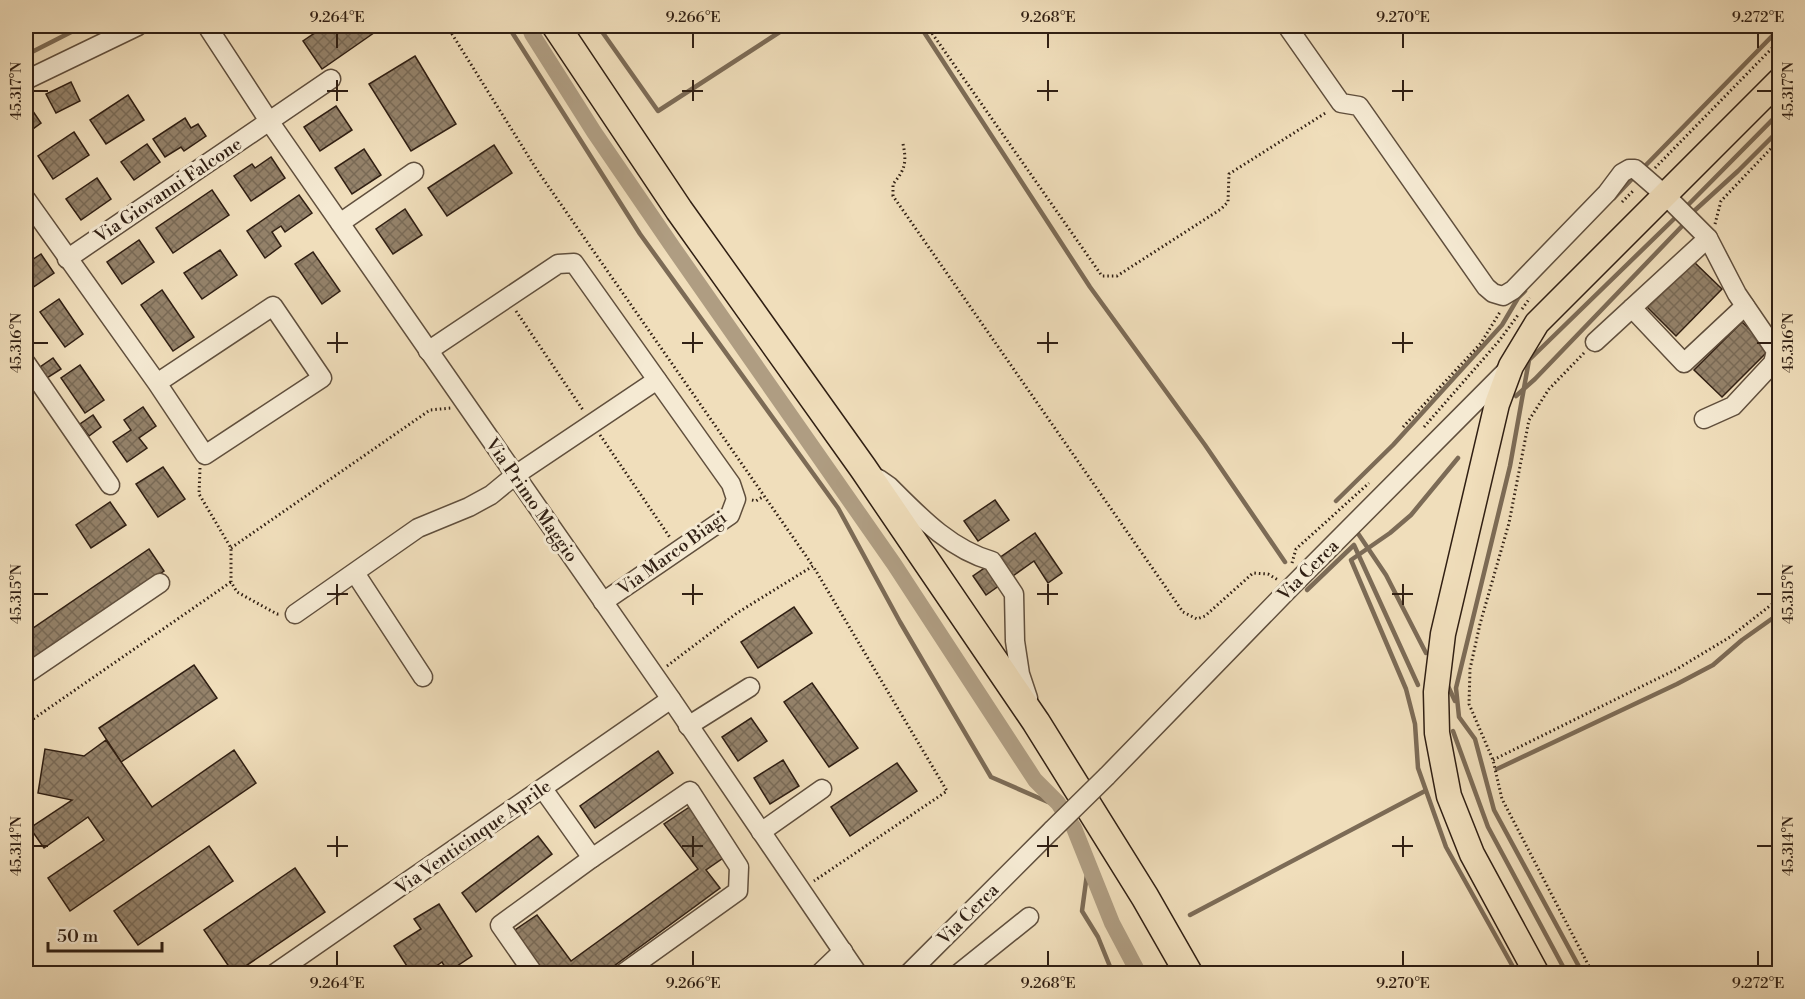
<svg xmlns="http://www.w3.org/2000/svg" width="1805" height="999" font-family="'Libre Bodoni',serif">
<defs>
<pattern id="building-cross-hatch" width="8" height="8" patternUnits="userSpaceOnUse" patternTransform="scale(1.5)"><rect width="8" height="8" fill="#94826a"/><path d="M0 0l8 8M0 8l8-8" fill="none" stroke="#796a56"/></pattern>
</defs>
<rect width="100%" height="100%" fill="#f0debb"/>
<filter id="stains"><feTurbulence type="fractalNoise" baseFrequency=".00333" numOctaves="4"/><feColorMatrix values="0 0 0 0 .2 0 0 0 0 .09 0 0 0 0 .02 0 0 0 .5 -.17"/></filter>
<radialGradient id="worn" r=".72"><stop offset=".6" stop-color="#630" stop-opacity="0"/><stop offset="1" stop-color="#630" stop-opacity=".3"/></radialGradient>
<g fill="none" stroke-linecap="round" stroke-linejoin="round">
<g stroke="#7c6b56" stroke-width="4.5">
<path d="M508,26L640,234L838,508L900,622L991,777L1055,805L1061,815"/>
<path d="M598,26L658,111L789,26"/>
<path d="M920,26L1090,287L1205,445L1285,562"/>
<path d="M26,55L83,26"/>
<path d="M1646,165L1780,28"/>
<path d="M1614,198L1632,179"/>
<path d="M1686,207L1780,112"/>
<path d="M1693,212L1738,171L1780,129"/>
<path d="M1516,396L1535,379L1686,222"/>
<path d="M1458,458L1411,515L1390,533L1351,560L1406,689L1415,724L1418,768L1446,847L1517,974"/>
<path d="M1336,501L1393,445L1502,325L1518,298L1525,291"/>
<path d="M1357,532L1386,575L1426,653"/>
<path d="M1307,590L1354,545L1418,685"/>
<path d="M1447,684L1455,701"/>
<path d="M1453,731L1488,827L1567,974"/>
<path d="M1497,769L1677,684L1713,665L1742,640L1780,613"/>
<path d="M1065,822L1072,834L1087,874L1082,911L1098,937L1113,974"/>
<path d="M1190,915L1425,791"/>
<path d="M1583,974L1494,810L1475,739L1459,717L1456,688L1510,466L1529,360L1677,216"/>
</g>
<path stroke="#af9d82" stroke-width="16" d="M529,26L532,34L594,132L672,246L894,564L1035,780L1058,803L1074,828L1112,923L1139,974"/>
</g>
<g fill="url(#building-cross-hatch)" stroke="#301f13" stroke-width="1.5">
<path d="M325,26H379L381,28L322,69L303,41Z"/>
<path d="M415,56L456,124L411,151L369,84Z"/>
<path d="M71,82L80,101L56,113L46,94Z"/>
<path d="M128,95L144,120L106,144L90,120Z"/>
<path d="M28,104L41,123L26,134V105Z"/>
<path d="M336,106L352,130L320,151L304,127Z"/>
<path d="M185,118L191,128L198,124L206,136L184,151L181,147L165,157L153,139Z"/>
<path d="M74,132L89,155L53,179L38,156Z"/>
<path d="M147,144L160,162L134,180L121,162Z"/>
<path d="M494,145L512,173L447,216L428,188Z"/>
<path d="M364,149L381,175L352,194L335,168Z"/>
<path d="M271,157L285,178L251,201L234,176L252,164L255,168Z"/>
<path d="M97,178L111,199L81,220L66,199Z"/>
<path d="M212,190L229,215L173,253L156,228Z"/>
<path d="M299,195L312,213L285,232L281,226L272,232L281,246L265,258L247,231Z"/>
<path d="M405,209L422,235L393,254L376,229Z"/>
<path d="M139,240L154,262L122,284L107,262Z"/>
<path d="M220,250L237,275L202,299L184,273Z"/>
<path d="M313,252L340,291L322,304L295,264Z"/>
<path d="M41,254L54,273L26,292V264Z"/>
<path d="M1693,261L1722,289L1676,336L1647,307Z"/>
<path d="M162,290L194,337L173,351L141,305Z"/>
<path d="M59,299L83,334L65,347L40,312Z"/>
<path d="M1742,322L1770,349L1722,397L1694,370Z"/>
<path d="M53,358L61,369L47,378L40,367Z"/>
<path d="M80,365L104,400L85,413L61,378Z"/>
<path d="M143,407L156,426L139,438L147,448L127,462L113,442L131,430L124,420Z"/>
<path d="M93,415L101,427L89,436L80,424Z"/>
<path d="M163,467L185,499L158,517L136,484Z"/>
<path d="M995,500L1009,520L978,541L964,521Z"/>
<path d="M110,502L126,525L91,548L76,525Z"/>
<path d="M1035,533L1062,573L1048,583L1034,561L986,595L973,576Z"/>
<path d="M149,549L164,571L26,665V633Z"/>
<path d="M794,607L812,633L758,668L741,642Z"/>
<path d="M194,665L217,698L121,762L99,728Z"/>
<path d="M812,683L858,748L829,767L784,702Z"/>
<path d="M751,718L767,741L738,761L722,737Z"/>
<path d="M106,740L152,807L234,750L256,783L70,911L48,878L104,840L88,817L44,848L30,828L72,800L38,793L45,749L84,756Z"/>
<path d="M658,751L673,773L595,828L580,806Z"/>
<path d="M783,760L799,786L770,804L754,778Z"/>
<path d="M897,763L917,791L850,836L831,807Z"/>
<path d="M691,806L726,856L706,870L720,888L603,974H568L565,969L559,974H542L512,932L537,915L571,961L698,869L664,824Z"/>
<path d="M538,836L552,854L476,912L462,893Z"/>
<path d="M209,846L233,881L138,945L114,911Z"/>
<path d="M295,868L325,912L234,974L204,930Z"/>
<path d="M439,904L472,956L448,972L442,962L425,974H412L394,946L421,929L414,919Z"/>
</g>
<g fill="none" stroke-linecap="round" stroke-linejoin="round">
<defs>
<g id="minor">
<path d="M207,26L269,121L671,699L858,974"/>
<path d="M1287,26L1341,103L1359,106L1486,287L1493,293L1503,296L1513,290L1607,193L1622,173L1629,169H1635L1666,196L1708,238L1737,294L1776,351L1773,363L1733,406L1704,419"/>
<path d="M26,80L138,26"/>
<path d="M26,199L157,383L205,455L322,378L273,306L157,383"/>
<path d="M340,223L414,172"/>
<path d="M67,259L331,79"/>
<path d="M1632,308L1684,363L1745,306"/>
<path d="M1595,342L1708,238"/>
<path d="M428,351L558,264L574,263L731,484L736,499L730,515L603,602"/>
<path d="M26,363L110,485"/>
<path d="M879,479L889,486C920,517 950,549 992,561L1014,594L1015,641L1020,674L1028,698"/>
<path d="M355,573L423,677"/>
<path d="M295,614L418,528L469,507L491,495L514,476L657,380"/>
<path d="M26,674L160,583"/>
<path d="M688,726L750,687"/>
<path d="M1107,776L1289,589L1505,372"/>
<path d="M543,789L592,858L690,791L739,867L738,891L622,974"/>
<path d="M761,832L822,789"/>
<path d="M274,974L671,699"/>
<path d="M534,974L500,925L592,858"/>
<path d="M819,974L843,951"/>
<path d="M908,974L1052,830"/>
<path d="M958,974L1029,917"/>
</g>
<path id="major" d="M1537,974L1472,854L1449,796L1437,733L1436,692L1443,634L1497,404L1511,366L1537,323L1780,80"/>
<path id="highway" d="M556,26L679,210L863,468L1036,722L1145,897L1189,974"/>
</defs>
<use href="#minor" stroke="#604f3d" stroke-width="21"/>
<use href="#major" stroke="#301f13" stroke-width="27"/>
<use href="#highway" stroke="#301f13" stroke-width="30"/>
<g stroke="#301f13" stroke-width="3" stroke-dasharray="1.5 3" stroke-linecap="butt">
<path d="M447,26L537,170L813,566"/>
<path d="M927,26L1102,276H1117L1221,209L1228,202L1229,174L1327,112"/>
<path d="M903,144C907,162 905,170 893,184V196L1183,612L1197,619L1205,616L1253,573L1268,574L1278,580"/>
<path d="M1655,168L1780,40"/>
<path d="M1622,202L1634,190"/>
<path d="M1715,224L1721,201L1780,139"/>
<path d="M1522,309L1530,298"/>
<path d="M516,311L583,410"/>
<path d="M1584,353L1549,389L1529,420L1509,523L1480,624L1470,669L1469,704L1493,760L1502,799L1593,974"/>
<path d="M1403,427L1481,343L1500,312"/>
<path d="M1424,427L1499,341L1518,315"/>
<path d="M600,435L671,539"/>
<path d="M200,468L199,494L231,548V582L237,592L277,614H281"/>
<path d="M752,500L756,501L764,496"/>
<path d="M231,548L430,410L451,408"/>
<path d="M1292,563L1296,549L1369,483"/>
<path d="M667,666L737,613L813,566L947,791L814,881"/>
<path d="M26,724L231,582"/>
<path d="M1493,760L1677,669L1730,637L1780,598"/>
<path d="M874,971L881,974"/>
</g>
<use href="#minor" stroke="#f5ead3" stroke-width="18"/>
<use href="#major" stroke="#f0debb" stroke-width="24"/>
<use href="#highway" stroke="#f0debb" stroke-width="27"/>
<defs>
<path id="minor-bridge" d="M1052,830L1107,776"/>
</defs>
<use href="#minor-bridge" stroke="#604f3d" stroke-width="21" stroke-linecap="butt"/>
<use href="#minor-bridge" stroke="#f5ead3" stroke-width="18"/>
</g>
<path fill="none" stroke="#301f13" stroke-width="2" d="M337,33V48M693,33V48M1048,33V48M1403,33V48M1758,33V48M337,80V101M693,80V101M1048,80V101M1403,80V101M33,91H48M327,91H348M682,91H703M1037,91H1058M1392,91H1413M1757,91H1772M337,332V353M693,332V353M1048,332V353M1403,332V353M33,343H48M327,343H348M682,343H703M1037,343H1058M1392,343H1413M1757,343H1772M337,584V605M693,584V605M1048,584V605M1403,584V605M33,594H48M327,594H348M682,594H703M1037,594H1058M1392,594H1413M1757,594H1772M337,836V857M693,836V857M1048,836V857M1403,836V857M33,846H48M327,846H348M682,846H703M1037,846H1058M1392,846H1413M1757,846H1772M337,951V966M693,951V966M1048,951V966M1403,951V966M1758,951V966"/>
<g text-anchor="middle" stroke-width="6" stroke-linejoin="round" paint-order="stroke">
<g font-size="18" fill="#301f13" stroke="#f5ead3">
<text transform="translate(168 190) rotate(-34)" y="6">Via Giovanni Falcone</text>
<text transform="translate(532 500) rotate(55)" y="6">Via Primo Maggio</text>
<text transform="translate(672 553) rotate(-36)" y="6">Via Marco Biagi</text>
<text transform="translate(1308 570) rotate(-45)" y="6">Via Cerca</text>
<text transform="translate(473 837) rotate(-35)" y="6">Via Venticinque Aprile</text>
<text transform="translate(968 914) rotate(-45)" y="6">Via Cerca</text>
</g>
</g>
<rect width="1805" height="999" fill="none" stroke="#f0debb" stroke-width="66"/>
<path d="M48 942v9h114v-9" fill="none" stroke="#301f13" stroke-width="3"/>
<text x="57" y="942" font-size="18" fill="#301f13" stroke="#f5ead3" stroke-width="4.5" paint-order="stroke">50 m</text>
<rect x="33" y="33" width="1739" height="933" fill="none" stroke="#301f13" stroke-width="2"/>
<g font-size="15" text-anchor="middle" fill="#301f13">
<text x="337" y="22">9.264°E</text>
<text x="693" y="22">9.266°E</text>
<text x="1048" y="22">9.268°E</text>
<text x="1403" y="22">9.270°E</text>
<text x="1758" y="22">9.272°E</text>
<text transform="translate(16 91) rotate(-90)" y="5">45.317°N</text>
<text transform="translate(1788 91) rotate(-90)" y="5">45.317°N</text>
<text transform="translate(16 343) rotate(-90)" y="5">45.316°N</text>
<text transform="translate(1788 343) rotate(-90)" y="5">45.316°N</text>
<text transform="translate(16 594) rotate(-90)" y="5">45.315°N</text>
<text transform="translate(1788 594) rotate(-90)" y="5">45.315°N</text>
<text transform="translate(16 846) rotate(-90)" y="5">45.314°N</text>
<text transform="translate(1788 846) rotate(-90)" y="5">45.314°N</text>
<text x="337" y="988">9.264°E</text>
<text x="693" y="988">9.266°E</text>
<text x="1048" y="988">9.268°E</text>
<text x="1403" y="988">9.270°E</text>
<text x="1758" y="988">9.272°E</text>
</g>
<rect width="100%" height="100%" filter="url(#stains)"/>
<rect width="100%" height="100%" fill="url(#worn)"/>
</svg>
